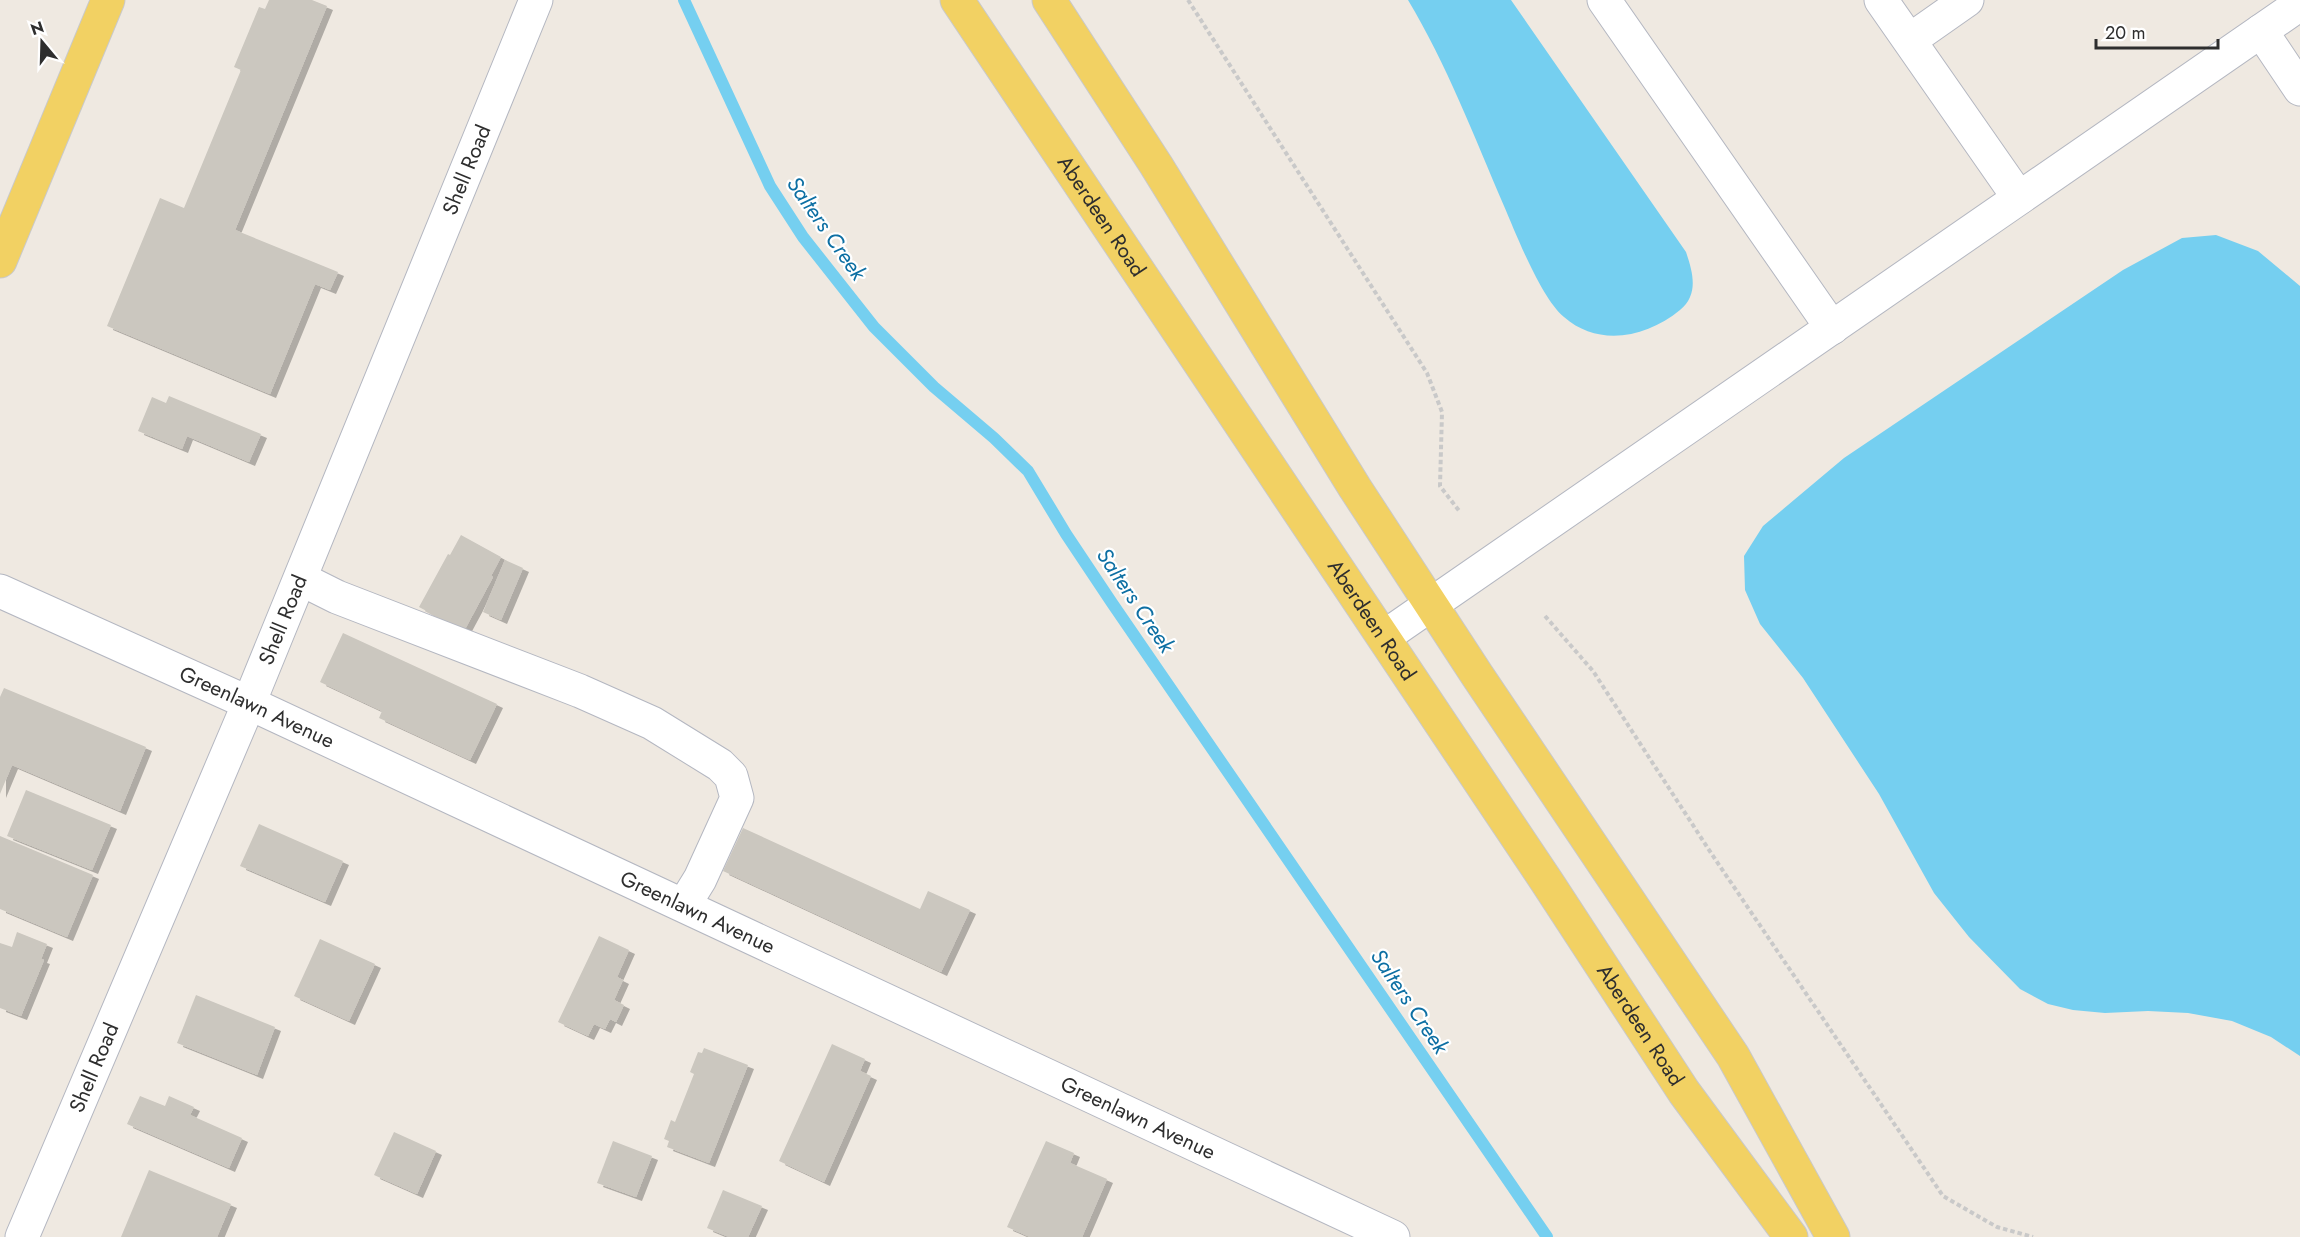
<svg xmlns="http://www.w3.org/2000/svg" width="2300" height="1237" font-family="Jost,sans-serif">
<defs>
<filter id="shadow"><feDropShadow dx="6" dy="4" stdDeviation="0" flood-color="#0004"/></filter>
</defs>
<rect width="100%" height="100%" fill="#efe9e1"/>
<g fill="#75cff0">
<path d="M1408,0H1511L1686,252C1693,273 1699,294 1680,310C1646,338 1598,347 1564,317C1541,298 1516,234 1504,206C1474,136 1447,65 1408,0Z"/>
<path d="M2216,235L2258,251L2300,286V1056L2271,1037L2232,1021L2188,1013L2148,1011L2105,1013L2073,1010L2048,1004L2020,989L1969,937L1934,893L1879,794L1803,678L1760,624L1745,590L1744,556L1763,526L1844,458L2123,270L2182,238Z"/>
</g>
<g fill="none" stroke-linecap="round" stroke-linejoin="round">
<path stroke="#75cff0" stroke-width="12" d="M684,0L770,186L803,237L874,327L934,387L994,438L1028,471L1066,534L1112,603L1547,1237"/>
</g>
<g fill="#cbc7bf" filter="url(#shadow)">
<path d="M269,0H312L327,6L235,230L338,272L330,290L315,284L270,394L107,326L160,198L184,208L241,70L234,67L259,7L265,9Z"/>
<path d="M169,396L261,434L249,462L187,436L182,449L138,431L152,397L166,403Z"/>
<path d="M461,535L501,557L491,576L493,577L464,631L419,607L448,554L450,555Z"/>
<path d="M505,560L523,568L501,620L483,612Z"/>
<path d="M343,633L497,704L470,760L379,718L382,711L320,682Z"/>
<path d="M4,688L146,747L120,811L12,765L0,794V697Z"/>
<path d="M26,790L111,825L92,870L7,836Z"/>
<path d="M259,824L343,861L325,902L240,866Z"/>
<path d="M743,828L920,909L928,891L970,910L941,972L723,871Z"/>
<path d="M0,836L93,875L67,937L0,909Z"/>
<path d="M17,932L47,944L41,959L44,960L21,1016L0,1008V943L12,947Z"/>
<path d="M599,936L629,950L617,977L623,980L614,1000L624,1005L616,1022L610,1019L605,1029L594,1024L588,1036L558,1022Z"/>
<path d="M320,939L375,964L349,1021L294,996Z"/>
<path d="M196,995L275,1027L257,1075L177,1043Z"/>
<path d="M832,1044L865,1059L860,1071L871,1076L824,1182L779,1161Z"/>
<path d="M704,1048L748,1065L709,1163L667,1147L669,1141L664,1139L671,1120L675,1122L694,1074L690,1072L698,1052L702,1053Z"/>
<path d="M140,1096L165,1106L169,1096L194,1107L190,1115L242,1138L229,1168L127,1124Z"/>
<path d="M394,1132L436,1151L417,1194L374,1175Z"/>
<path d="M613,1141L652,1156L636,1197L597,1183Z"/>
<path d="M1046,1141L1074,1153L1070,1163L1107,1179L1082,1237H1030L1007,1227Z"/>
<path d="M149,1170L231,1204L217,1237H121Z"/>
<path d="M723,1190L762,1206L748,1237H729L707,1228Z"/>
</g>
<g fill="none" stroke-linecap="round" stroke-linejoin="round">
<defs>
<g id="minor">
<path d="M1604,0L1832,328"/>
<path d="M1881,0L2019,198"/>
<path d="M2261,31L2300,89"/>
<path d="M1910,40L1967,0"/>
<path d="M301,579L337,597L580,691L652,723L720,765L731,776L737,798L700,879L684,905"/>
<path id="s1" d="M0,591L249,703L1393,1237"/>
<path d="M1384,637L2300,4"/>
<path id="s2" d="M22,1237L249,703L536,0"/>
</g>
<g id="major">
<path id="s3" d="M957,0L1547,882L1684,1092L1791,1237"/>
<path d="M1049,0L1156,165L1355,488L1477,675L1733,1056L1833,1237"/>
<path d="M0,261L108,0"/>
</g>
</defs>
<use href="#minor" stroke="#b4b7c1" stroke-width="35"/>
<use href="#major" stroke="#c9c9c9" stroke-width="35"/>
<g stroke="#c9c9c9" stroke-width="4" stroke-dasharray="4.5 3" stroke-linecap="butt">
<path d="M1188,0L1427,373L1442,412L1440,486L1460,512"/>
<path d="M1545,616L1593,671L1711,853L1943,1196L1997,1227L2033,1237"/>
</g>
<use href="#minor" stroke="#fff" stroke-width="33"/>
<use href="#major" stroke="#f2d163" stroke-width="33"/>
</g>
<g text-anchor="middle" stroke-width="4.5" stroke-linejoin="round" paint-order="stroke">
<g font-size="21" fill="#2e2e2e" stroke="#fff">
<text dy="7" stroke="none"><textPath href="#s2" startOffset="1156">Shell Road</textPath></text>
<text dy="7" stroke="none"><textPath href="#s3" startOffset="260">Aberdeen Road</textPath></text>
<text dy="7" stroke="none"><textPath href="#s2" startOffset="670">Shell Road</textPath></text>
<text dy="7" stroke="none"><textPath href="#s3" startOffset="746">Aberdeen Road</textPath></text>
<text dy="7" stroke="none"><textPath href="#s1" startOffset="282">Greenlawn Avenue</textPath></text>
<text dy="7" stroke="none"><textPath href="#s1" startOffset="768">Greenlawn Avenue</textPath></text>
<text dy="7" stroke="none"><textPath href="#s3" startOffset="1232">Aberdeen Road</textPath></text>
<text dy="7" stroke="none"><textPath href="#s2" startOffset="184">Shell Road</textPath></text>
<text dy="7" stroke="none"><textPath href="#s1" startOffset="1254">Greenlawn Avenue</textPath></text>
</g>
<g font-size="22" font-style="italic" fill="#0d6fa3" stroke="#fff">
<text transform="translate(827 228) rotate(55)" y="8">Salters Creek</text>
<text transform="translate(1136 600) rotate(56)" y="8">Salters Creek</text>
<text transform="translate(1410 1001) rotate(56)" y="8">Salters Creek</text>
</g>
</g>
<g transform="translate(42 42) rotate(341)" stroke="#ffffff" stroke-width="4.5" paint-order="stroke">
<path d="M0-4.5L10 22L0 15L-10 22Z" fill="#2e2e2e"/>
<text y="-9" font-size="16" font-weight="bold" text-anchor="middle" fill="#2e2e2e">N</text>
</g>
<path d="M2096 39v9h122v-9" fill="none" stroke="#2e2e2e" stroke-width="3"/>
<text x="2105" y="39" font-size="18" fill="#2e2e2e" stroke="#ffffff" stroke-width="4.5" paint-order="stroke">20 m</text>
</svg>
